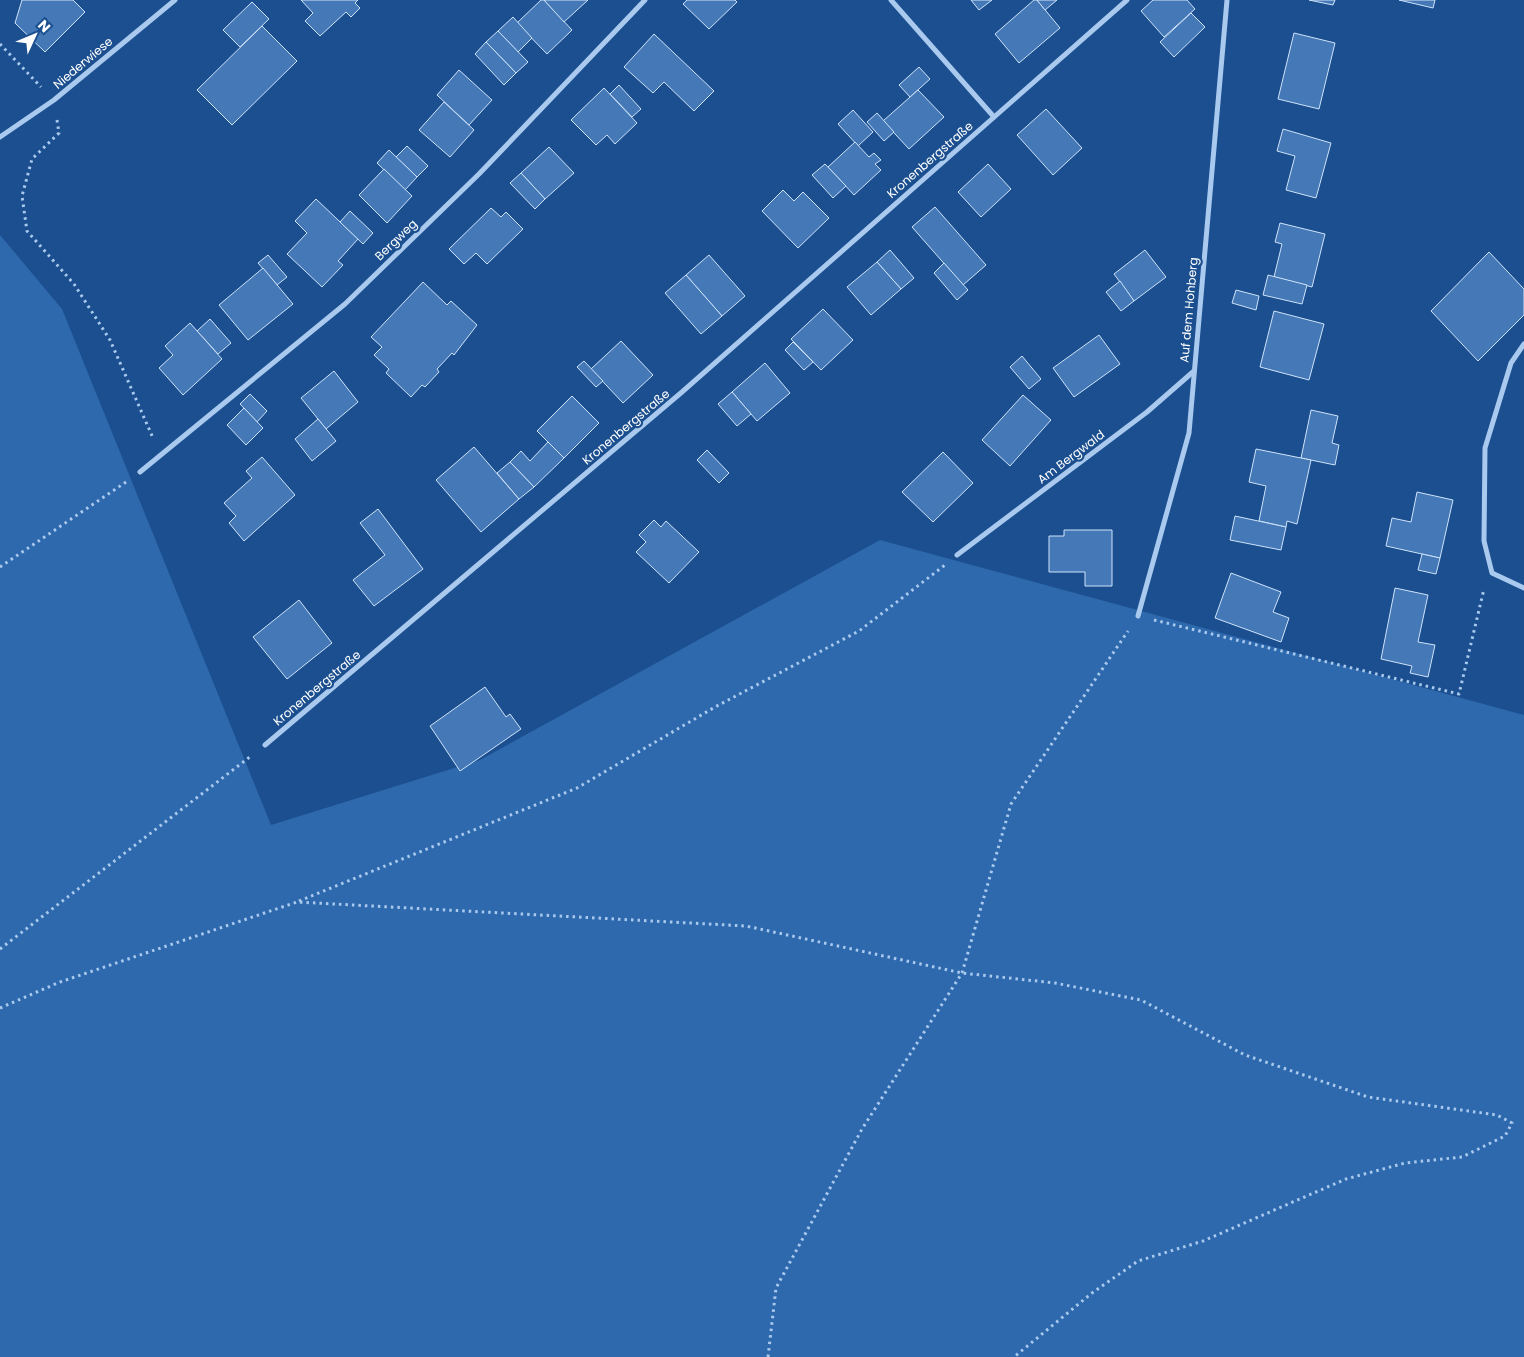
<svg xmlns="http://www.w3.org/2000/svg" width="1524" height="1357" font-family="Poppins,sans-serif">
<rect width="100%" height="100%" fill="#1b4f8f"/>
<path fill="#2e69ad" d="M0,235L62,309L271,825L480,760L880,540L1524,715V1357H0Z"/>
<g fill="#4478b7" stroke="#cfe3fa">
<path d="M22,0H73L85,12L45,52L15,23Z"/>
<path d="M301,0H358L355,3L360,8L351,17L346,12L320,36L305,21L313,13Z"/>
<path d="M541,0H544L572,30L547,54L517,23Z"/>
<path d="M544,0H588L564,22Z"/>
<path d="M687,0H735L737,2L709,29L683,4Z"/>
<path d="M971,0H992L979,10Z"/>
<path d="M1034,0H1037L1060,28L1019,63L995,34Z"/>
<path d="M1037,0H1057L1045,10Z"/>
<path d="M1153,0H1187L1195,9L1164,37L1141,11Z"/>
<path d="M1309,0H1335L1333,5Z"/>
<path d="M1399,0H1435L1433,8Z"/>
<path d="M252,2L269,19L240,47L223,30Z"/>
<path d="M1191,13L1205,27L1174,57L1160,42Z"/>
<path d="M513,17L532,38L518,52L498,31Z"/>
<path d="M262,26L297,61L232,125L197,90Z"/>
<path d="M498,31L528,62L516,73L486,42Z"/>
<path d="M1294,33L1335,43L1319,109L1278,99Z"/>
<path d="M654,34L714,91L694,111L664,82L653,93L624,67Z"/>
<path d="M486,42L516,73L504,85L475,54Z"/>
<path d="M919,67L930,79L910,97L899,85Z"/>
<path d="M459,70L492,100L469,125L437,95Z"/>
<path d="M619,85L641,109L632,117L610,94Z"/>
<path d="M604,88L637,123L615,144L607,135L596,145L571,120Z"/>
<path d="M918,90L944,117L909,149L883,121Z"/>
<path d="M444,102L474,130L450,157L419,130Z"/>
<path d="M1046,109L1082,148L1053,175L1017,135Z"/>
<path d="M853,110L873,132L858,146L838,124Z"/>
<path d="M877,113L894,132L884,141L867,122Z"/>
<path d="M1283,129L1331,143L1316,198L1286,190L1295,156L1277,151Z"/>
<path d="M855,142L869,157L874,153L881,160L875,164L881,170L854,195L828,167Z"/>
<path d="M407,146L428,166L417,177L396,157Z"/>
<path d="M549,147L574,173L545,199L521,173Z"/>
<path d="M389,150L417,177L405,190L377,163Z"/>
<path d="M825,164L846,186L833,198L812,175Z"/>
<path d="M988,164L1011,189L981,217L958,192Z"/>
<path d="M384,169L412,196L387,223L359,195Z"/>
<path d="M521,173L545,199L535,209L510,183Z"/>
<path d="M783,190L794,201L803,192L829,218L798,248L762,211Z"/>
<path d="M316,199L358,239L338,261L343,265L322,287L287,254L307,233L295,221Z"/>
<path d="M935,207L986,265L963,285L912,227Z"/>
<path d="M491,208L501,217L506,212L523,229L487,264L476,253L464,264L449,249Z"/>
<path d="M350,211L373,233L363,244L340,222Z"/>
<path d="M1280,223L1325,234L1312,287L1274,277L1282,244L1275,242Z"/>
<path d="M890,250L914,278L901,289L877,262Z"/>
<path d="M1145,250L1166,277L1134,301L1114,274Z"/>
<path d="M1489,252L1524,289V315L1478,361L1431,311Z"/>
<path d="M268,255L287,277L277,285L258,263Z"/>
<path d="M709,255L745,296L722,316L686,275Z"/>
<path d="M877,262L901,289L871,315L847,287Z"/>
<path d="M944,263L968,290L957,300L934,273Z"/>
<path d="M263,268L293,304L248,340L219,305Z"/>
<path d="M686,275L722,316L701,334L665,293Z"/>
<path d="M1268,275L1307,285L1302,304L1263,295Z"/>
<path d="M1120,281L1134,301L1121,311L1106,292Z"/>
<path d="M423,282L447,305L451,301L477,325L454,355L452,353L437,369L439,372L425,387L422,385L411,397L386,373L389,369L374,355L382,347L371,337Z"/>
<path d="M1236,290L1259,296L1256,310L1232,303Z"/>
<path d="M823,309L853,340L821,370L791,339Z"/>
<path d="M1274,311L1324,324L1309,380L1260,367Z"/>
<path d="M210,319L231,343L218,354L197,331Z"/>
<path d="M190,323L222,359L183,395L159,368L173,355L165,346Z"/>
<path d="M1099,335L1120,364L1074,397L1053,368Z"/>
<path d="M621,341L653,375L623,403L591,369Z"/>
<path d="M793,342L813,362L804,370L785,350Z"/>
<path d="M1022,356L1041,379L1029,389L1010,367Z"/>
<path d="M584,361L603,381L596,387L577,367Z"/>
<path d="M765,363L790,393L757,421L732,392Z"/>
<path d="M334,371L358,402L326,429L301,398Z"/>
<path d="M732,392L751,414L737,426L718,404Z"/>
<path d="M250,394L267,411L257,422L240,404Z"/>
<path d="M1023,395L1051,420L1010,466L982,440Z"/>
<path d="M572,396L599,423L564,458L537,431Z"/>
<path d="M244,408L263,428L246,445L227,425Z"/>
<path d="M1311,410L1338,416L1332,443L1339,445L1335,465L1301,458Z"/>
<path d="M318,419L336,441L312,461L295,439Z"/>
<path d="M548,442L564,458L534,487L510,462L521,451L530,461Z"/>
<path d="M474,447L519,499L481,532L436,480Z"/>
<path d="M1256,449L1311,460L1297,524L1287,521L1286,527L1259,521L1266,486L1249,482Z"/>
<path d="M707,450L729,473L719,483L697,460Z"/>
<path d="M943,452L973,483L933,522L902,492Z"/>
<path d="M262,457L295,495L244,541L229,523L236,516L224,503L252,478L246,471Z"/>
<path d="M510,462L534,487L519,499L497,473Z"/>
<path d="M1417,492L1453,500L1440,558L1386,546L1392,518L1411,522Z"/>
<path d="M378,509L423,569L374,606L353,580L385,555L360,523Z"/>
<path d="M1235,516L1286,527L1281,550L1230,540Z"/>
<path d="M654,520L661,527L666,521L699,552L669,583L636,552L646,542L639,535Z"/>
<path d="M1064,530H1112V586H1085V572H1049V536H1064Z"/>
<path d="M1422,554L1440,558L1436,574L1418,570Z"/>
<path d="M1231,573L1281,592L1273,612L1289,618L1281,642L1215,618Z"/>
<path d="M1395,588L1428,595L1418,642L1435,645L1428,677L1410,673L1412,666L1381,659Z"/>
<path d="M299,600L332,643L287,679L253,637Z"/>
<path d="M485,687L506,717L510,714L521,729L460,771L430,726Z"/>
</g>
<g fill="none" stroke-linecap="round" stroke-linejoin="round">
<g stroke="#a9c9ee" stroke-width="3" stroke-dasharray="2.5 4" stroke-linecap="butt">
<path d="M0,44L41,87"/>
<path d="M57,120L59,133L32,159L22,196L27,231L74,284L110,340L153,438"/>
<path d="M0,567L126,482"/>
<path d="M1154,620L1459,694L1484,589"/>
<path d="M299,901L577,788L715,707L859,631L945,565"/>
<path d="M0,949L251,756"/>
<path d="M0,1008L60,982L297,902L746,926L962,973L1055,983L1141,1000L1245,1055L1368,1097L1497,1115L1512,1123L1505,1136L1462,1157L1405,1163L1346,1179L1203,1241L1138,1261L1092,1293L1014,1357"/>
<path d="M768,1357L776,1288L862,1129L962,973L1011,804L1128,631"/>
</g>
<g stroke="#a9c9ee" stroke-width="5">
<path d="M891,0L994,117"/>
<path d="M0,137L54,100L175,0"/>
<path d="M1524,344L1511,363L1485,448L1484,541L1492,573L1524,588"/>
<path d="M140,472L345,304L479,174L645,0"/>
<path d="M957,555L1147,412L1194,371"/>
<path d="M1138,616L1189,433L1227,0"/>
<path d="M265,745L682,392L1127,0"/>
</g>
</g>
<g text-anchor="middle" stroke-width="4.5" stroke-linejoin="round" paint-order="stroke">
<g font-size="12" fill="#fff" stroke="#1b4f8f">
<text transform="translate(83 63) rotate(-40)" y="4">Niederwiese</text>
<text transform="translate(930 160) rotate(-41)" y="4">Kronenbergstraße</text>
<text transform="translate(396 240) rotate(-44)" y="4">Bergweg</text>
<text transform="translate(1189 310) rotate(-85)" y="4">Auf dem Hohberg</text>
<text transform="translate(626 427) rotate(-40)" y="4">Kronenbergstraße</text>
<text transform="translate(1071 457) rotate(-37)" y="4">Am Bergwald</text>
<text transform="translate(317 688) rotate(-40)" y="4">Kronenbergstraße</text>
</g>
</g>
<g transform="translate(35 35) rotate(46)" stroke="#1b4f8f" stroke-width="4" paint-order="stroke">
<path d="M0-4L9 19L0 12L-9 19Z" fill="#ffffff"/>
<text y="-8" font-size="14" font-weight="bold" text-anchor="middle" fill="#ffffff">N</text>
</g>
</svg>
